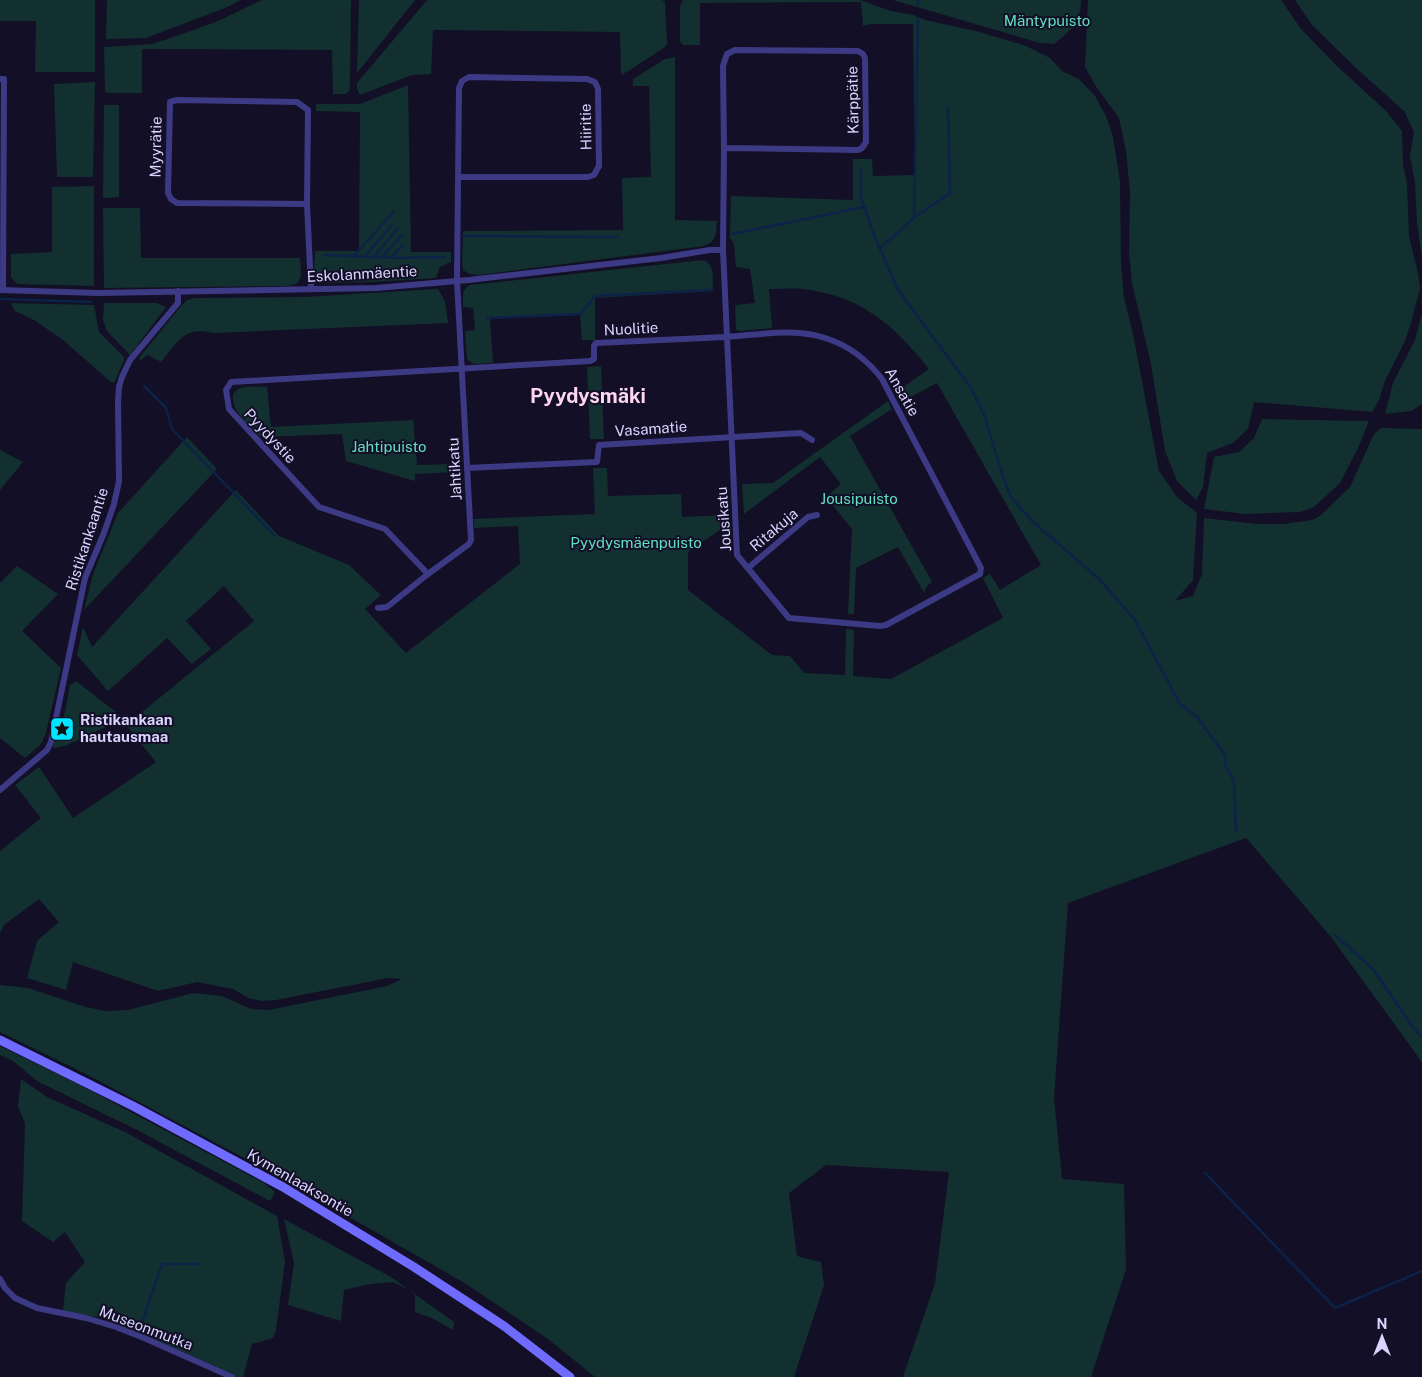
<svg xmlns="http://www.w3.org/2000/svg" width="1422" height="1377" font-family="'Public Sans',sans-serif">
<rect width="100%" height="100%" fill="#130f26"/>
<g fill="#12302f">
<path d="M0,0H95V72H35L36,21H0Z"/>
<path d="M107,0H241L225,8L146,38L106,39Z"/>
<path d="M262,0H351L350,85L349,91L346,94H333L332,50L142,49V93H108L105,92L104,47L153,44L216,22Z"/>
<path d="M359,0H415L357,73Z"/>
<path d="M427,0H662L665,2L667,44L665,47L630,70L621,75L620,32L433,30L431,74L412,75L360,95L357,89V83Z"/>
<path d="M683,0H860L891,11L913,15L925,20L980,32L1026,46L1050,58L1062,71L1079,79L1095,96L1106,116L1113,137L1120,181L1121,264L1124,298L1133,334L1159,471L1177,497L1197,513L1193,580L1175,601L1193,596L1202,574L1204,518L1257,524H1284L1312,520L1320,516L1350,487L1374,434L1381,428L1422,429V1062L1331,937L1246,838L1068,903L1054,1098L1062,1179L1124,1184L1126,1269L1091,1377H903L935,1283L949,1172L826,1165L789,1193L797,1256L821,1262L824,1285L794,1377H595L548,1339L463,1282L267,1170L86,1074L0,1032V985L28,988L86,1007L106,1011L128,1010L193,993L222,996L251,1009L269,1010L387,986L402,979L388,978L276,1000L262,1001L248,998L233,989L197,982L158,991L73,962L66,990L27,978L37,941L59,922L39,899L4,925L0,933V851L41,818L15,785L39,767L73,818L156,762L126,725L254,621L224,586L186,621L211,649L192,664L167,638L108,691L77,655L83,627L92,647L236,490L279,536L349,565L381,595L365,609L406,653L520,564L518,526L474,528V519L595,514L593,468H607L608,496L681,494L682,517L727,515V525L688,552V590L772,655L790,656L804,673L845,675L846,629L854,630L853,676L891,679L1003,618L983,578L990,574L1000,590L1041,565L937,383L901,402L896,392L929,369C895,326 860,295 803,289C792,288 780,289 769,289L772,328L738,331L736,329L735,305L755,303L750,269L736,267L734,244L730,237L731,196L853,200V159H872L873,176L915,175L913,24H871L863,26L861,2L700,3V45H683L680,41V6Z"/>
<path d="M893,0H1081C1081,21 1070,32 1054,44L1040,43Z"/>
<path d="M1088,0H1281L1301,29L1338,67L1386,111L1402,131L1403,165L1407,183L1409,236L1418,273L1420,288L1411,323L1404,343L1385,381L1379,400L1372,412L1254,402L1248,429L1233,443L1207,453L1203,487L1196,500L1177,481L1165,451L1151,364L1132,283L1129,253L1130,193L1126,151L1119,118L1097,88L1085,67Z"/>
<path d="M1295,0H1422V258L1417,223L1415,183L1410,156L1414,132L1404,111L1355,67L1312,25Z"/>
<path d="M675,57V220L717,221C716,233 717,241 704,246L479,275L469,274L463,270L462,261L463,231L623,230L622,178L651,177L649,86H633V79L665,59Z"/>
<path d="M95,82L93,177H57L54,84Z"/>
<path d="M408,85L411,252H451V262L440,267L436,278L371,282L325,283L316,278L314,270L315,251H359L360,112L316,111V104H360Z"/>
<path d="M104,105H119V197L103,198Z"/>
<path d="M94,186V286L17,284L11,277V254L52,252V187Z"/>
<path d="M103,208H140L141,258H300L301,276L298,283L288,286L104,288Z"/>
<path d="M703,260C716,265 712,279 713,291L595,298V340H582L580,315L490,319L493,363L474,364L467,360L465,331L475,330L473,308L463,307C463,298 461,290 470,285Z"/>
<path d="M436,289H438L445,301L448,323L214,333C183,326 179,341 161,362L148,355L141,360L139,358L181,306L187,300L195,298L304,297Z"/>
<path d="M11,303L94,305L99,332L124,357V360L114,383L111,382L63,340L34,320L15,311Z"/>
<path d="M104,303H157L166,307L130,355L107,331L103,320Z"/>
<path d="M1422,313V404L1411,411L1385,414L1393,383L1415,340Z"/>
<path d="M601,366L604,439H590L587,367Z"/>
<path d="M267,387L271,427L413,420L417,465L456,464V472L415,474V481L346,461L342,434L260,437C249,425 231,412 233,394C240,384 256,387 267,387Z"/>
<path d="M888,401L892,409L850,436L932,582L926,587L924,593L898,547L856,568L854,614H848L852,529L826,497L841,484L820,457L744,514L742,484L773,483Z"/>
<path d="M1262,419L1369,421L1359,446L1340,483L1314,507L1300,512L1245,514L1204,509L1214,457L1239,452L1254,438Z"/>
<path d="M187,437L217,469L84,610L93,574L118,513Z"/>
<path d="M0,450L23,462L0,490Z"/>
<path d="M17,566L58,594L22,631L61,668L46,733L41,744L25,758L0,738V583Z"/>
<path d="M76,681L121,716V720L65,746L53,748C53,742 57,739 59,733C64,718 67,701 70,685Z"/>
<path d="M0,1046L82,1086L264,1183L275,1192L270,1201L137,1130L37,1081L13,1061L0,1055Z"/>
<path d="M21,1079L47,1097L125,1132L277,1216L285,1262L276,1330L273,1338L252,1344L243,1377H236L231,1373L138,1332L101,1318L63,1311L66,1283L85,1262L65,1232L53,1242L22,1221L25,1123L18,1106Z"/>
<path d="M284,1219L391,1277L454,1322L453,1330L432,1318L415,1312V1293L393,1282L370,1284L344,1290L341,1321L288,1305L294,1263Z"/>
</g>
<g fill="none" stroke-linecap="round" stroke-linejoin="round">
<g stroke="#0c2248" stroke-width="2.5">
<path d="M918,4V0"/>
<path d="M861,170V198L874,235L898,290L971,388L985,417L1002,474L1011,497L1032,521L1100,580L1135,620L1180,704L1197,717L1225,755V765L1234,781L1236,832"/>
<path d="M914,218L918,19"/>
<path d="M732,234L864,207"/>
<path d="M462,236L618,237"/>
<path d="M880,248L914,218L950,193L948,107"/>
<path d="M324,255L396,258L445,257"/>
<path d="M355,255L394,211"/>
<path d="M365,256L392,225"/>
<path d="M375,256L398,228"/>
<path d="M382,257L403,234"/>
<path d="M392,257L403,245"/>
<path d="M0,299L91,302"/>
<path d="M487,318L581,314L595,296L712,290"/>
<path d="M144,386L166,408L172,429L275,536"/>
<path d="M1335,935L1373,969L1412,1026L1422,1037"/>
<path d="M1205,1173L1335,1308L1422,1271"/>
<path d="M139,1331L162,1264H201"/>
</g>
<g stroke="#3d3a85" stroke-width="6">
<path d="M0,79H4L3,290"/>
<path d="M307,204L177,203L171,199L168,193L170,102L177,100L297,102L308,110L307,204L311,289"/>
<path d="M0,290L98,293L376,288L469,280L661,258L710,250H723"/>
<path d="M467,468L597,462L599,445L801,433L812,440"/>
<path d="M748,568L808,517L817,515"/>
<path d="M428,574L385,529L319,507L229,409L226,390L231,382L590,361L594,359V346L596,343C639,341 683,339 726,337C758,335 796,327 828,339C849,346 868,361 882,379L981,568L980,574L886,625L880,626L789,618L737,555L723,250L724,148L723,66L727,54L735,50L858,51L863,54L865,58L866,142L862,148L858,150L724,148"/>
<path d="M378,608L387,607L428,574L469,544L471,540L457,281L459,88L462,81L469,77L587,79L595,82L598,89L599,166L594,175L588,177H458"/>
<path d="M0,790L47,750L51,742L85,578L104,533L114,504L119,481L118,402L119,387L122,377L130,360L178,303V291"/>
<path d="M0,1279L5,1288L15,1298L37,1308L86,1318L116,1327L144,1338L232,1377"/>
</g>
<path stroke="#6f6bff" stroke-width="9" d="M0,1040L133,1106L283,1187L414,1267L504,1326L570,1377"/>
</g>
<defs>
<symbol id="sight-square" viewBox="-11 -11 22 22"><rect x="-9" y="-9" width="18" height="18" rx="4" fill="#00e5ff" stroke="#130f26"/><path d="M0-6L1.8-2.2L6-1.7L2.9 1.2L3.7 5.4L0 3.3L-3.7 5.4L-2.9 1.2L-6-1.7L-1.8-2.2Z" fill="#111"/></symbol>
</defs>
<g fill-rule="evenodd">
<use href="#sight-square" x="48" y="715" width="28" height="28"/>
</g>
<g text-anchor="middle" stroke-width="4" stroke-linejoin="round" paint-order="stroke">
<g font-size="15" fill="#5fe0c0" stroke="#130f26">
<text x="1047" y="26">Mäntypuisto</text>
<text x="389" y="452">Jahtipuisto</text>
<text x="859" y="504">Jousipuisto</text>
<text x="636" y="548">Pyydysmäenpuisto</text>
</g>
<g font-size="15" fill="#d9d4ff" stroke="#130f26">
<text transform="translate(853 100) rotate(-91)" y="5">Kärppätie</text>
<text transform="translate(586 127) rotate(-91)" y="5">Hiiritie</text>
<text transform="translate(156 147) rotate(-89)" y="5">Myyrätie</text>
<text transform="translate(362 274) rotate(-3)" y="5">Eskolanmäentie</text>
<text transform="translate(631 329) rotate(-3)" y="5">Nuolitie</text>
<text transform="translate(902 392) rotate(60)" y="5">Ansatie</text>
<text transform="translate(651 429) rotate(-4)" y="5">Vasamatie</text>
<text transform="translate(270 436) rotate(47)" y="5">Pyydystie</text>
<text transform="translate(455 469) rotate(-93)" y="5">Jahtikatu</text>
<text transform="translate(724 519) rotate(-94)" y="5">Jousikatu</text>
<text transform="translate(774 530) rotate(-40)" y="5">Ritakuja</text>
<text transform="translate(87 539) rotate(-72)" y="5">Ristikankaantie</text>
<text transform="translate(300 1183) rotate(30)" y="5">Kymenlaaksontie</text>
<text transform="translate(146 1328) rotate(21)" y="5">Museonmutka</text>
</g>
<g font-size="15" font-weight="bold" fill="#d9d4ff" stroke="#130f26" text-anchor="start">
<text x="80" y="725">Ristikankaan<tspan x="80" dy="17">hautausmaa</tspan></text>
</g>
<g font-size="20" font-weight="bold" fill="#ffd6f0" stroke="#130f26">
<text x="588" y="403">Pyydysmäki</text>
</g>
</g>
<g transform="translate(1382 1337)" stroke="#130f26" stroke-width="4" paint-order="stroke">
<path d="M0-4L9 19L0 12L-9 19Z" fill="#d9d4ff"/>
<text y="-8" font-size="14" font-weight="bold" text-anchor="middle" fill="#d9d4ff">N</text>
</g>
</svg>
